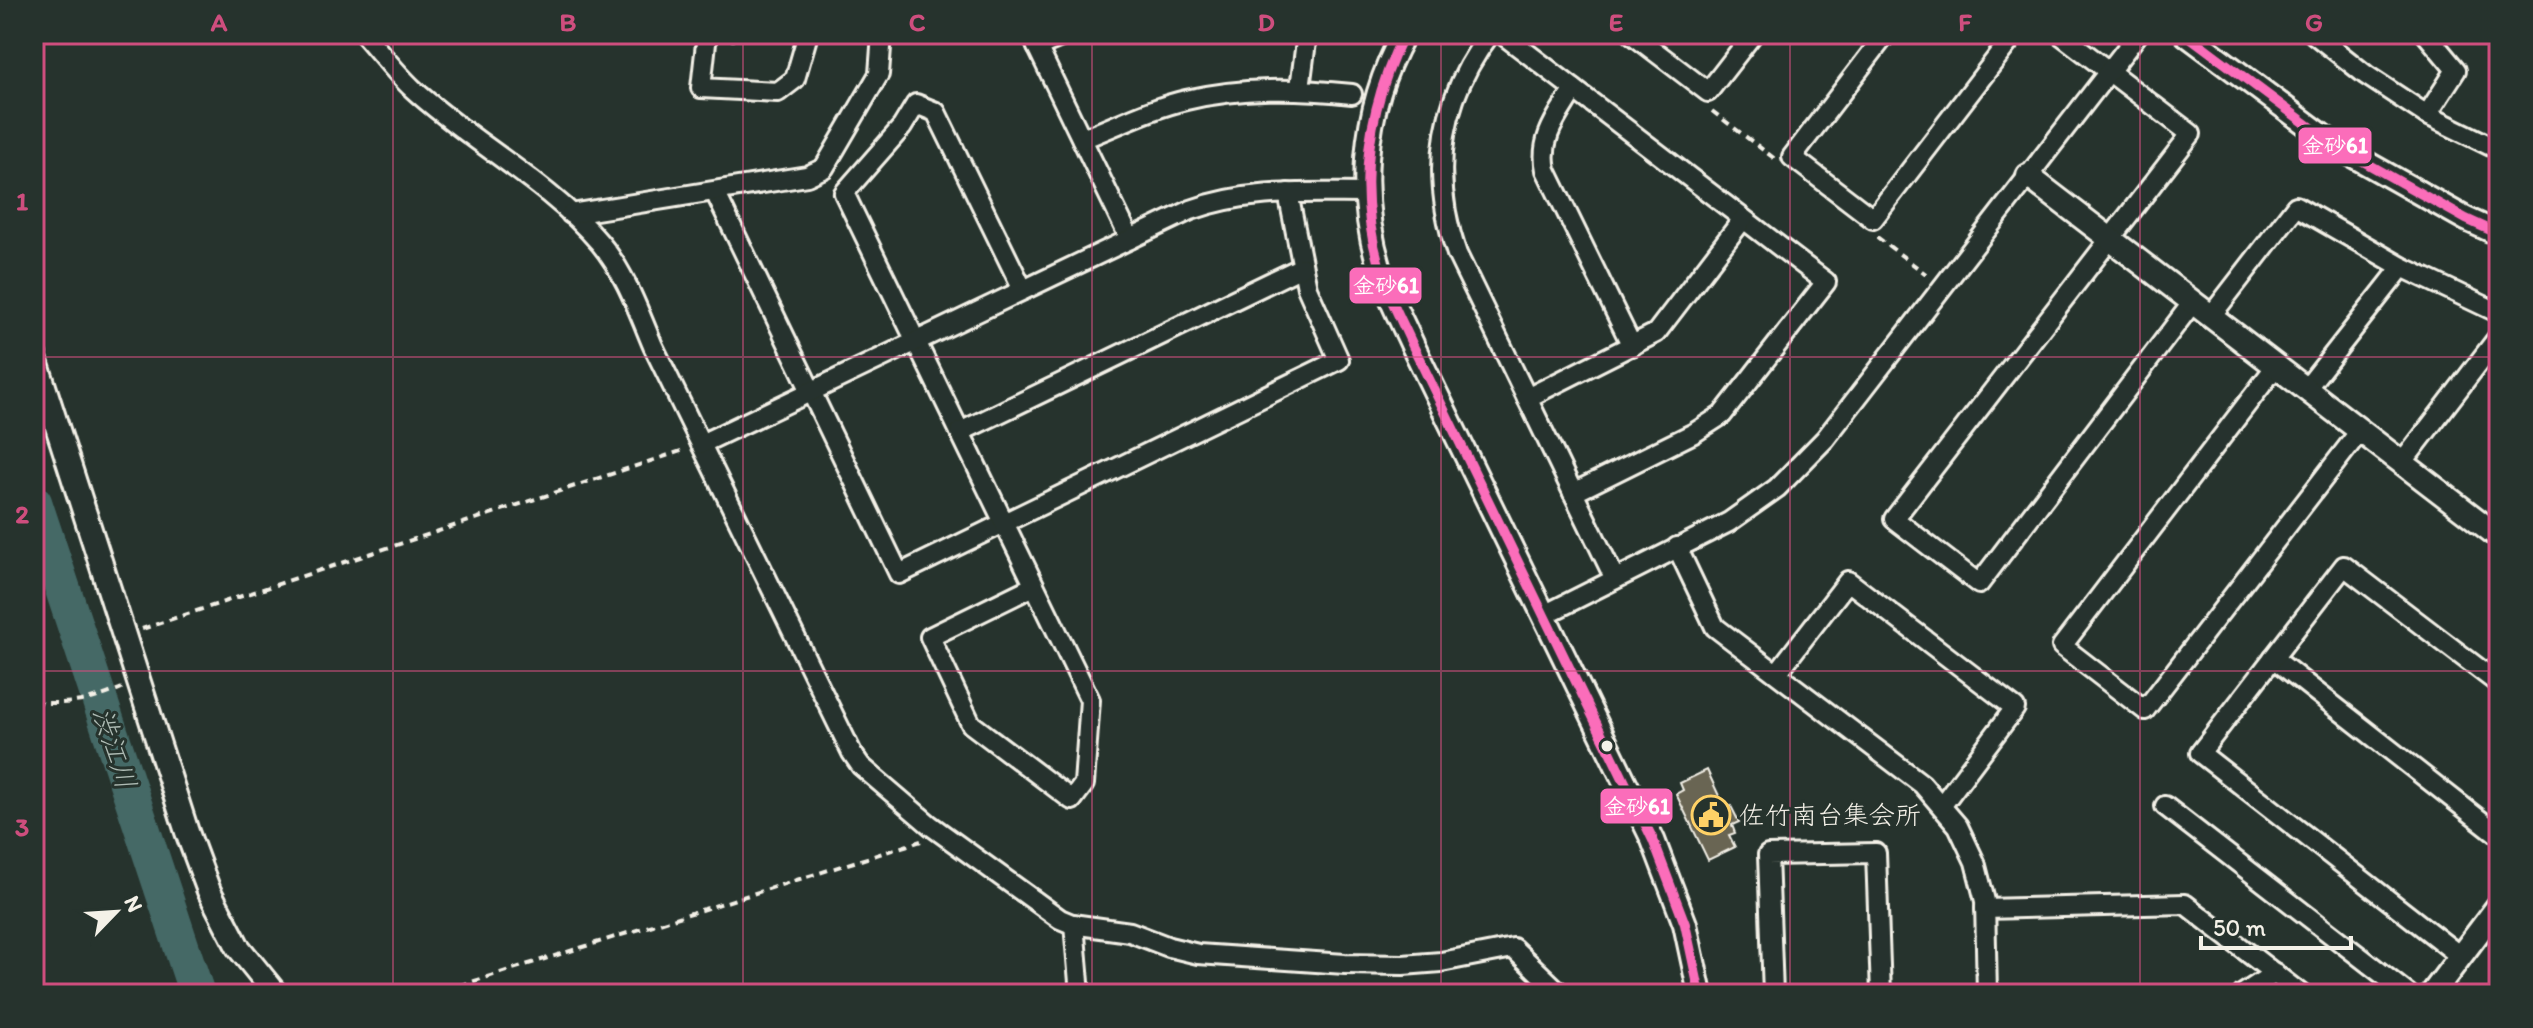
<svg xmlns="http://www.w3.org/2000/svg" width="2533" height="1028" font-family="Itim,'Klee One',sans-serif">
<rect width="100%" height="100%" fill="#26332d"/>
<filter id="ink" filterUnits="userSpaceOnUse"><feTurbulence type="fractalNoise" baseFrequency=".0125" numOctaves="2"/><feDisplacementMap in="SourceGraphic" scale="16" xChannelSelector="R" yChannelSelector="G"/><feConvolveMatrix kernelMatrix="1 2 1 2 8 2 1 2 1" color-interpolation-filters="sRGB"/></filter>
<g filter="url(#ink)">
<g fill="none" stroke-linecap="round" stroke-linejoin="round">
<path stroke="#446966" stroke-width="36" d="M34,502L197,994"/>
</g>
<path fill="#696552" stroke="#f4f1e8" stroke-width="2" d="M1707,770L1725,809L1731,806L1739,822L1732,825L1735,833L1729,835L1735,847L1708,860L1676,794L1683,790L1680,783Z"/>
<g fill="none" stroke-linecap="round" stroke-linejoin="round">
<defs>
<g id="minor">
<path d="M364,34C380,52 395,72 413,89C472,143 548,182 600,243C625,273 638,310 653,346L852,753L861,766L930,825L1060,919L1072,924L1130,932L1169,947L1198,954L1345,964L1403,965L1441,962L1513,948L1561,994"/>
<path d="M707,34L701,88L778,92L795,79L808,34"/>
<path d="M1031,34L1130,239"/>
<path d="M1490,34C1439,101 1430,175 1457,254L1615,579"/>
<path d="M1502,34L1826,282L1722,415L1694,433L1573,493"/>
<path d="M1632,34L1708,92L1753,34"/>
<path d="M1886,34L1792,157L1873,219L2015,34"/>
<path d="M2060,34L2191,134L1894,519L1979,584L2193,302"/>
<path d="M2314,34L2366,75L2427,115L2499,150"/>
<path d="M2426,34L2456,70L2427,115"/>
<path d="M1037,47L1068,34"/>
<path d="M1300,88L1307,34"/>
<path d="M1574,89C1558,116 1539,137 1546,170L1632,346"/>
<path d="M1082,139C1116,126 1151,108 1186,100C1242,87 1295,88 1352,94"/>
<path d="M715,192L899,574L1339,360L1307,288L1288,193"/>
<path d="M571,214L807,176L824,168L879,74L882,34"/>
<path d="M1023,290L936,112L916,104L902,127L844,193L1090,700L1084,784L1072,800L971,724L930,637L1034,586"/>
<path d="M2211,316L2296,206L2402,267L2499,313"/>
<path d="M2276,366L2062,646L2145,710L2360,431"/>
<path d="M2306,389L2402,267"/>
<path d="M1527,398L1656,333L1743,219"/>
<path d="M960,432L1302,267"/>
<path d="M701,444L1191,210C1248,189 1307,193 1367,193"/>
<path d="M2402,463L2499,336"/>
<path d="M1677,547L1715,627L1922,784L1958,826L1975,862L1985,901L1987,994"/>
<path d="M1544,615L1729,522L1777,488L1825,439L2138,34"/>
<path d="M2273,658L2499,835"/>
<path d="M1777,673L1848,581L2015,708L1942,805"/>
<path d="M2165,806L2408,994"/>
<path d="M1985,909L2185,904L2301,994"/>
<path d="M1074,924L1080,994"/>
<path d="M2460,956L2200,753L2344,566L2499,684"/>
<path d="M1773,994L1768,855L1876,853L1881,994"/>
<path d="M2243,994L2275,973"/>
</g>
<g id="tertiary">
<path d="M1404,34C1361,110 1355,203 1385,284C1393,305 1404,326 1413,346L1653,840L1685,924L1700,994"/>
<path d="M2186,34L2336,146L2466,219L2499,234"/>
<path d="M2028,176L2499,537"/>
<path d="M34,355L187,832L209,891L238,947L276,994"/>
<path d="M2432,994L2499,905"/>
</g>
</defs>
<use href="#minor" stroke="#f4f1e8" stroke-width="24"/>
<use href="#tertiary" stroke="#f4f1e8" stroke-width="28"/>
<g stroke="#f4f1e8" stroke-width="4" stroke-dasharray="8 6" stroke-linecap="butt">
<path d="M733,42V34"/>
<path d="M1712,111L1775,159"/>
<path d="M1877,237L1926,274"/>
<path d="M142,629L684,450"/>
<path d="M34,702C70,705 89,702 122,688"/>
<path d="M433,994L921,841"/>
</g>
<use href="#minor" stroke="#26332d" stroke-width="18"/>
<use href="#tertiary" stroke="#26332d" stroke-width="22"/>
<defs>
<g id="bus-1">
<path d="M1404,34C1365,114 1355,199 1385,284C1393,305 1404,326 1413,346L1653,840L1685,924L1700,994"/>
<path d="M2186,34L2336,146L2466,219L2499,234"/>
</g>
</defs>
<use href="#bus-1" stroke="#26332d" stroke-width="16"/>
<use href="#bus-1" stroke="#fb6dba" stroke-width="10"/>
</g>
</g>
<path fill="none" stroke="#ce4e7e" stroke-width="2" stroke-opacity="0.55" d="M393,34V994M743,34V994M1092,34V994M1441,34V994M1790,34V994M2140,34V994M34,357H2499M34,671H2499"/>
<defs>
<symbol id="civic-ring" viewBox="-11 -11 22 22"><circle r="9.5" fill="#26332d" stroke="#ffd166" stroke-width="1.5"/><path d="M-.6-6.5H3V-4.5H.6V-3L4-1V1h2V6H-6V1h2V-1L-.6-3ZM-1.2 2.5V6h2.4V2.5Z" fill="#ffd166"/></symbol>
</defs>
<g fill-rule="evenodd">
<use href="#civic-ring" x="1689" y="793" width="44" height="44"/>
</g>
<circle fill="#f4f1e8" stroke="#26332d" stroke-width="3" cx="1607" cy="746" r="7"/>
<g text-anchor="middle" stroke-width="6" stroke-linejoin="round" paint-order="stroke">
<g font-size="26" fill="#f4f1e8" stroke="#26332d" text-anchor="start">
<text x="1739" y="824">佐竹南台集会所</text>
</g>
<g font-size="28" font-style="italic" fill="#aebbb4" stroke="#26332d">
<text transform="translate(115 748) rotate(72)" y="10">渋江川</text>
</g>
</g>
<g stroke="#26332d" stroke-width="3">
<rect x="2297" y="126" width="76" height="39" rx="8" fill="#fb6dba"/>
<rect x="1348" y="266" width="75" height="39" rx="8" fill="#fb6dba"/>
<rect x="1599" y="787" width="75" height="38" rx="8" fill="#fb6dba"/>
</g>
<g font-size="22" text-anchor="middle" font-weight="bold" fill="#fff">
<text x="2335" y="153">金砂61</text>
<text x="1386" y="293">金砂61</text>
<text x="1637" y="814">金砂61</text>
</g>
<rect width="2533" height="1028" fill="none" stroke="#26332d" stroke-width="88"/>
<g transform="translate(116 912) rotate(65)" stroke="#26332d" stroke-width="6" paint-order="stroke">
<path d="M0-6L14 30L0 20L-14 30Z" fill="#f4f1e8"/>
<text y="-12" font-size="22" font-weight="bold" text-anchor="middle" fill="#f4f1e8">N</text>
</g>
<path d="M2201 936v12h150v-12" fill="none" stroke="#f4f1e8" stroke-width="4"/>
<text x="2213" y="936" font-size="24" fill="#f4f1e8" stroke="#26332d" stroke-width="6" paint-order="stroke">50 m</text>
<rect x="44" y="44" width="2445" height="940" fill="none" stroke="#ce4e7e" stroke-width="3"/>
<g font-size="26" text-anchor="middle" font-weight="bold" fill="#ce4e7e">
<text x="219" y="31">A</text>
<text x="568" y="31">B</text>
<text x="917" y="31">C</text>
<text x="1266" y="31">D</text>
<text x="1616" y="31">E</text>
<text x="1965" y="31">F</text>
<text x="2314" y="31">G</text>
<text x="22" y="210">1</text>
<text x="22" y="523">2</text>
<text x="22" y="836">3</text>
</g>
</svg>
